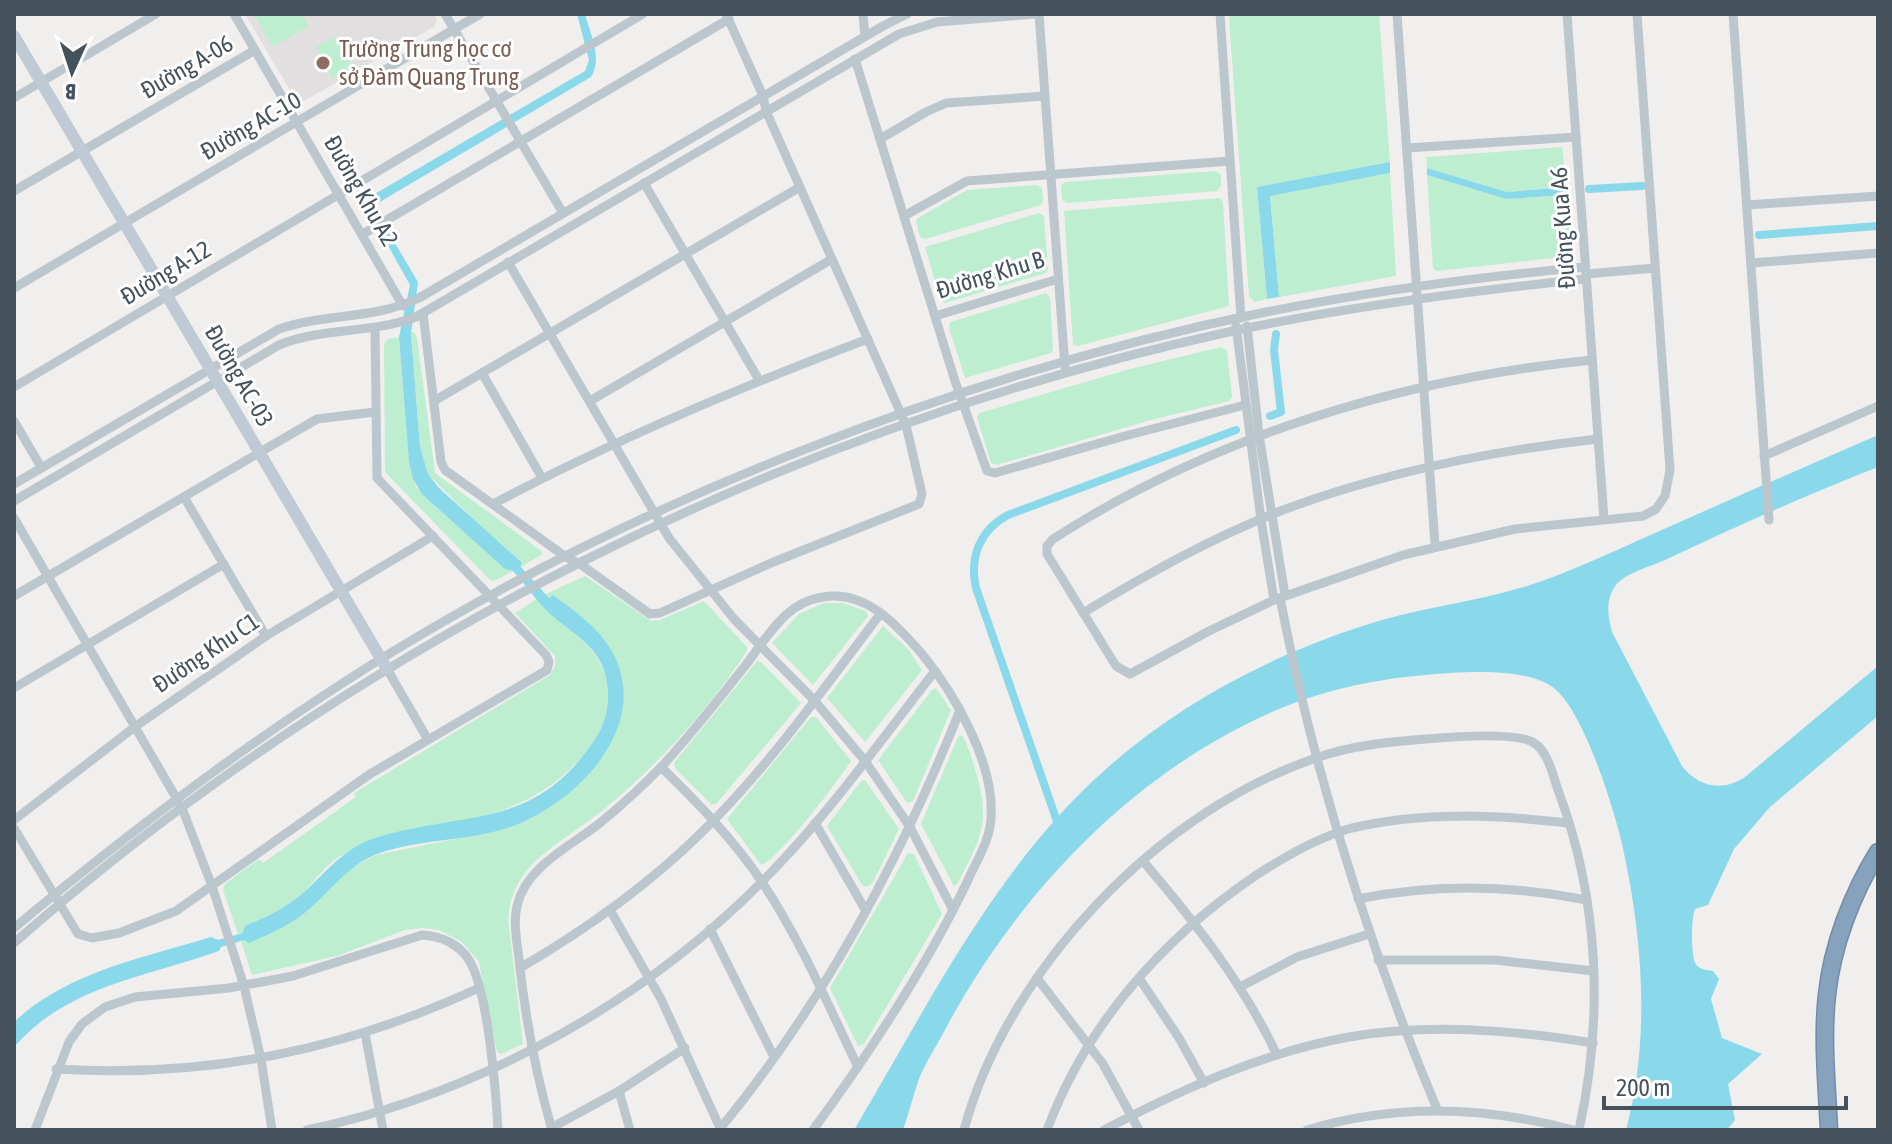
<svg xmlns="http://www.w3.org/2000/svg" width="1892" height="1144" font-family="'Asap Condensed',sans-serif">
<rect width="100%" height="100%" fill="#f1eeee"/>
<path fill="#e2dfe0" d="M245,14H434L437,21L434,27L302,102L295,99Z"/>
<g fill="#bdeecf">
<path d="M254,14H302L309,26L273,47Z"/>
<path d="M1231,14H1379L1390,162L1257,187L1267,299L1255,302L1249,297L1229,18Z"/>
<path d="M335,37L352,68L332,78L316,47Z"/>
<path d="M1562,147L1567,187L1507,192L1427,168L1426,157Z"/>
<path d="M1215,171L1221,175V186L1217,191L1067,203L1062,200L1061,185L1066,182Z"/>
<path d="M1390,173L1396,276L1279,297L1270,195Z"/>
<path d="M1427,175L1506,199L1567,195L1571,256L1437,271L1433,268Z"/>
<path d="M1037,185L1042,188L1043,201L1041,205L925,239L920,237L916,221L918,218L967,190Z"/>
<path d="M1220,198L1223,202L1229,306L1078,346L1073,344L1064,211Z"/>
<path d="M1039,213L1044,216L1048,269L1046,273L945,303L941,301L925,247Z"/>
<path d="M1046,293L1050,298L1053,349L1051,353L965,378L949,328L950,322Z"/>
<path d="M411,332H414L417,338L435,473L540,550L543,554L521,567L428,474L420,447Z"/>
<path d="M399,337L409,462L416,487L513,571L494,581L490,580L385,472L384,344L388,339Z"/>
<path d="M1221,347L1227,351L1232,397L1229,401L1151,420L997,465L991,463L977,417L979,413L1130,369Z"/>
<path d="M585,576L651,621L660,620L704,601L747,647V651C710,707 661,762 609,805C587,824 545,849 528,869C515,884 510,900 508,919L523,1044L501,1054L497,1052L479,962L462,942L439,930L423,928L405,930L337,956L252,975L241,941L291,922L353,867L376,855L499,830L524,821L553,805L577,785L608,749L623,681C614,641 585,618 553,595L549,598L546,594Z"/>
<path d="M538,598C555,625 589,636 603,669C612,691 608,719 595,739C537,827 437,821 347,853C327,860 314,884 298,897C282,910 264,918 245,926L242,932L238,934L223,890L225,884L259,859L263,863L356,797L354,793L550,675L555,666V656L515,613Z"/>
<path d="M824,603H842L866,611L868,616L813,685L772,643L799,614Z"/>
<path d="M883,626L908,649L922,670L865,742L827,698Z"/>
<path d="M757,661L761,662L801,703L717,803L712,805L675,768L674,763Z"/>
<path d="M936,688L951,710L913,801L907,803L878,760L932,690Z"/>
<path d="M811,717H816L851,761C837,782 780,858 761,865L727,819Z"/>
<path d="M962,735C969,747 973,762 977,776C991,825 979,840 958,883L954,886L921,824L958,737Z"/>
<path d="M865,780L899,829L872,884L866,887L862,885L827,826L861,781Z"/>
<path d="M908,853L914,854L942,914L864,1044L858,1046L830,988Z"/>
</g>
<g fill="#8ad9eb">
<path d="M577,14H585C590,33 603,59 591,77L373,206L418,282L411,334L420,447L428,474L439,488L522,563L520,566L549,598L553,595C574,610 596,626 610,648C655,722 580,801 513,826C470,842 421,838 377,854C346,866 328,895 302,915C286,927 267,935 249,943L244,940L221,947L219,951C146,977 67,986 14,1047V1022C67,972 143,958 211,937L218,940L242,933L245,926C264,918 282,910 298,897C324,876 341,849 375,838C464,810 534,832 595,739C610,717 612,687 601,663C588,638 563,628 544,608C534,597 524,583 513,571L505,569L422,494L413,479L409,462L399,337L410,285L366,206L373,195L585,71L589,60Z"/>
<path d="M1390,162V173L1270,196L1279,297L1267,299L1257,187Z"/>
<path d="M1427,168L1507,192L1567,187V195L1506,199L1427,175Z"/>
<path d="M1878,435V467C1806,495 1735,527 1665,560C1650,567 1627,572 1616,585C1605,600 1608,616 1612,632L1682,766C1698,787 1723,792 1745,777L1878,666V716L1770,807L1734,849L1708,905L1695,909C1691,918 1691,953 1695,963C1699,970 1707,970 1713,971L1719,979L1711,999L1722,1038L1762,1054L1728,1084L1735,1120L1727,1130H1626C1650,1040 1643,943 1624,853C1616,814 1585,714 1555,689C1527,666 1460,672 1425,675C1368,680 1310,693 1259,718C1125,781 1017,897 947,1026C938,1044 926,1061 919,1079C913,1096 909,1113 903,1130H854C926,1009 991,876 1095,779C1175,704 1277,651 1382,620C1436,605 1493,599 1545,580C1586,565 1625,546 1664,529C1736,497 1807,466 1878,435Z"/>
</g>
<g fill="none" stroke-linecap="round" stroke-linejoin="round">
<g stroke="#8ad9eb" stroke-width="8">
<path d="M1589,189L1642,186"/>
<path d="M1759,235L1878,226"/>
<path d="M1270,416L1281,412L1274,350L1276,334"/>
<path d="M1059,827L976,588C969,557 980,530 1008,515L1236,430"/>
</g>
<defs>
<path id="highway" d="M1829,1130C1827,1086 1822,1039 1827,995C1832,946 1852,894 1878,852"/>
</defs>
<use href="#highway" stroke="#718da9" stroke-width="19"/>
<g stroke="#bcc6cd" stroke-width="9">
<path d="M234,14L403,306"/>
<path d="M445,14L563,213"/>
<path d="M863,14L865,36"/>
<path d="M1039,14L1065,367"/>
<path d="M1220,14L1241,318"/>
<path d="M1397,14L1435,545"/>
<path d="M1567,14L1604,519"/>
<path d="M1733,14L1769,520"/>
<path d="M855,59L955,381L987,471L995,473L1121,437L1245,405"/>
<path d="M14,98L156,14"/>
<path d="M880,139L926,112L946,103L1045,96"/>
<path d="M1407,148L1576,137"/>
<path d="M644,183L759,380"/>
<path d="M14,191L255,50"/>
<path d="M1747,205L1878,196"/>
<path d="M904,216L967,181L1230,161"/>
<path d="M363,234L729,19"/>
<path d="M508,262L669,538L734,619L814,700L865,761L910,827L953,910"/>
<path d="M1751,263L1878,253"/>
<path d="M1586,274L1655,268"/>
<path d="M14,288L480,14"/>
<path d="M423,313L441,462L445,470L566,557L580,564L650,614L660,613L771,563L919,504L922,494L906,425L766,111L763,96L726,14"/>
<path d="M935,316L1058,279"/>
<path d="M1236,326L1261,520L1274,600"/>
<path d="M1247,326L1259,435L1285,595"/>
<path d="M1592,360C1402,379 1215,435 1053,539L1047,546V554L1116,666L1130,674L1209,631L1274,600L1403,555L1515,529L1643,516L1656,509L1665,496L1670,470L1637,14"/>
<path d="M482,373L542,478"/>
<path d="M14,387L643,14"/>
<path d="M434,401L800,187"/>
<path d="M590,401L832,259"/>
<path d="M14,421L41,467"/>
<path d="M1764,456L1878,406"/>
<path d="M14,484L279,329C325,313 374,320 419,298L883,26L907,14"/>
<path d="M184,497L266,636"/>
<path d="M14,501L279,345C323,327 371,334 416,317L899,34L937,22L1035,14"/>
<path d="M493,504C614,440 740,387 868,339"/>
<path d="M14,518L182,808L212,886L244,986L261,1059L272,1130"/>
<path d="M14,596L317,419L375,412"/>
<path d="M1280,598C1314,773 1368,944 1437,1109"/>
<path d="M1083,613C1147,574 1213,537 1283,510C1385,472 1490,451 1598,439"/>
<path d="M387,669L427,738"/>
<path d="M14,688L224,564"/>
<path d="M661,767C698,803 733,839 762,882C800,939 828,1005 858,1067"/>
<path d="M14,820L136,726L266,636L433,536"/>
<path d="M815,823L866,911"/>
<path d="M14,828L78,934L92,938L119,933L176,911L370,774L547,670L549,662L546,655L377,478L375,329"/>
<path d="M1143,861C1195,922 1243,983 1277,1055"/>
<path d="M1358,899C1435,883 1511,885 1587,900"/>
<path d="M610,910L661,999L721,1130"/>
<path d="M14,928C128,833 245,744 371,665C633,501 964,373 1266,312C1372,291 1479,277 1585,267"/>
<path d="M710,929L774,1057"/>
<path d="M14,943C358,641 786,428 1233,331C1350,306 1468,291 1586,279"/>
<path d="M1378,960H1495L1594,971"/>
<path d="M520,968C585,930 646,887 700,834C768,768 824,688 881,613"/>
<path d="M1037,978L1103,1064L1139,1130"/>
<path d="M1139,978L1179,1038L1204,1083"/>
<path d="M1240,987L1297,957L1369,934"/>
<path d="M365,1033L383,1130"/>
<path d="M56,1069C207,1078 342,1051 479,988"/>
<path d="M619,1091L630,1130"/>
<path d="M551,1128L619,1091L685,1048"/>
<path d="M35,1130L69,1042L82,1024L105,1007L135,997L229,988L293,976L422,935C441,936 459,944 469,960C488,990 496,1092 498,1130"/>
<path d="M307,1130C486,1092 654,997 779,864C836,804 884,736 935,671"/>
<path d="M552,1130C536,1074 525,1017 519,959C517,942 513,923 517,906C526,866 570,847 600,823C622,805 644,785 664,764C692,733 719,699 745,666C758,649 771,628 787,614C797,605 810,599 823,597C865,589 897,625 922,654C955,694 995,764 991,818C990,840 977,860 968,880C926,968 871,1051 813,1130"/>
<path d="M719,1130C822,1005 900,861 960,710"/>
<path d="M964,1130C1007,969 1161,809 1319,757C1353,745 1390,742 1426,739C1449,737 1516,731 1534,743C1548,751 1553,776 1558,790C1599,899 1604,1017 1579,1130"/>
<path d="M1047,1130C1086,1025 1162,939 1255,876C1284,857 1318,837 1352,828C1423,811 1498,815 1569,823"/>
<path d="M1104,1130C1180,1090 1264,1052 1349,1037C1429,1023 1513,1030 1593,1043"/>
<path d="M1307,1130C1396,1103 1484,1106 1573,1130"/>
</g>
<path stroke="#bfcad5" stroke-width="12" d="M14,36L387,669"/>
<use href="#highway" stroke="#86a2bd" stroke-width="16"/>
</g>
<circle fill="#8d6e63" stroke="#fff" stroke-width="3" cx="323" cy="63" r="8"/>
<g text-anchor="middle" stroke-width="6" stroke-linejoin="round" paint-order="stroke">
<g font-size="24" fill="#785e54" stroke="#fff" text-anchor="start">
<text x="339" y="57">Trường Trung học cơ<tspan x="339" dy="28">sở Đàm Quang Trung</tspan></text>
</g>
<g font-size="24" fill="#46525b" stroke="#fff">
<text transform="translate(187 67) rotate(-30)" y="8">Đường A-06</text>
<text transform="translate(251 126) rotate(-30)" y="8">Đường AC-10</text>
<text transform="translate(361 191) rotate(60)" y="8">Đường Khu A2</text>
<text transform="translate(1563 228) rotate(-94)" y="8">Đường Kua A6</text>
<text transform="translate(166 273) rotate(-31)" y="8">Đường A-12</text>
<text transform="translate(990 275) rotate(-17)" y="8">Đường Khu B</text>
<text transform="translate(239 376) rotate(60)" y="8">Đường AC-03</text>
<text transform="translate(206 653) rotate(-34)" y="8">Đường Khu C1</text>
</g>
</g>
<rect width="1892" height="1144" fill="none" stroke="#46525b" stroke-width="32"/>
<g transform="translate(72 72) rotate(183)" stroke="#ffffff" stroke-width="6" paint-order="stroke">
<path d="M0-6L14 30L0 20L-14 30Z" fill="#46525b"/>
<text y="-12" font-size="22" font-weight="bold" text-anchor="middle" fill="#46525b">B</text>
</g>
<path d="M1604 1096v12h242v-12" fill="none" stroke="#46525b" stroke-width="4"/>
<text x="1616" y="1096" font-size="24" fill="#46525b" stroke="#ffffff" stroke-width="6" paint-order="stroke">200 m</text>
</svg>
